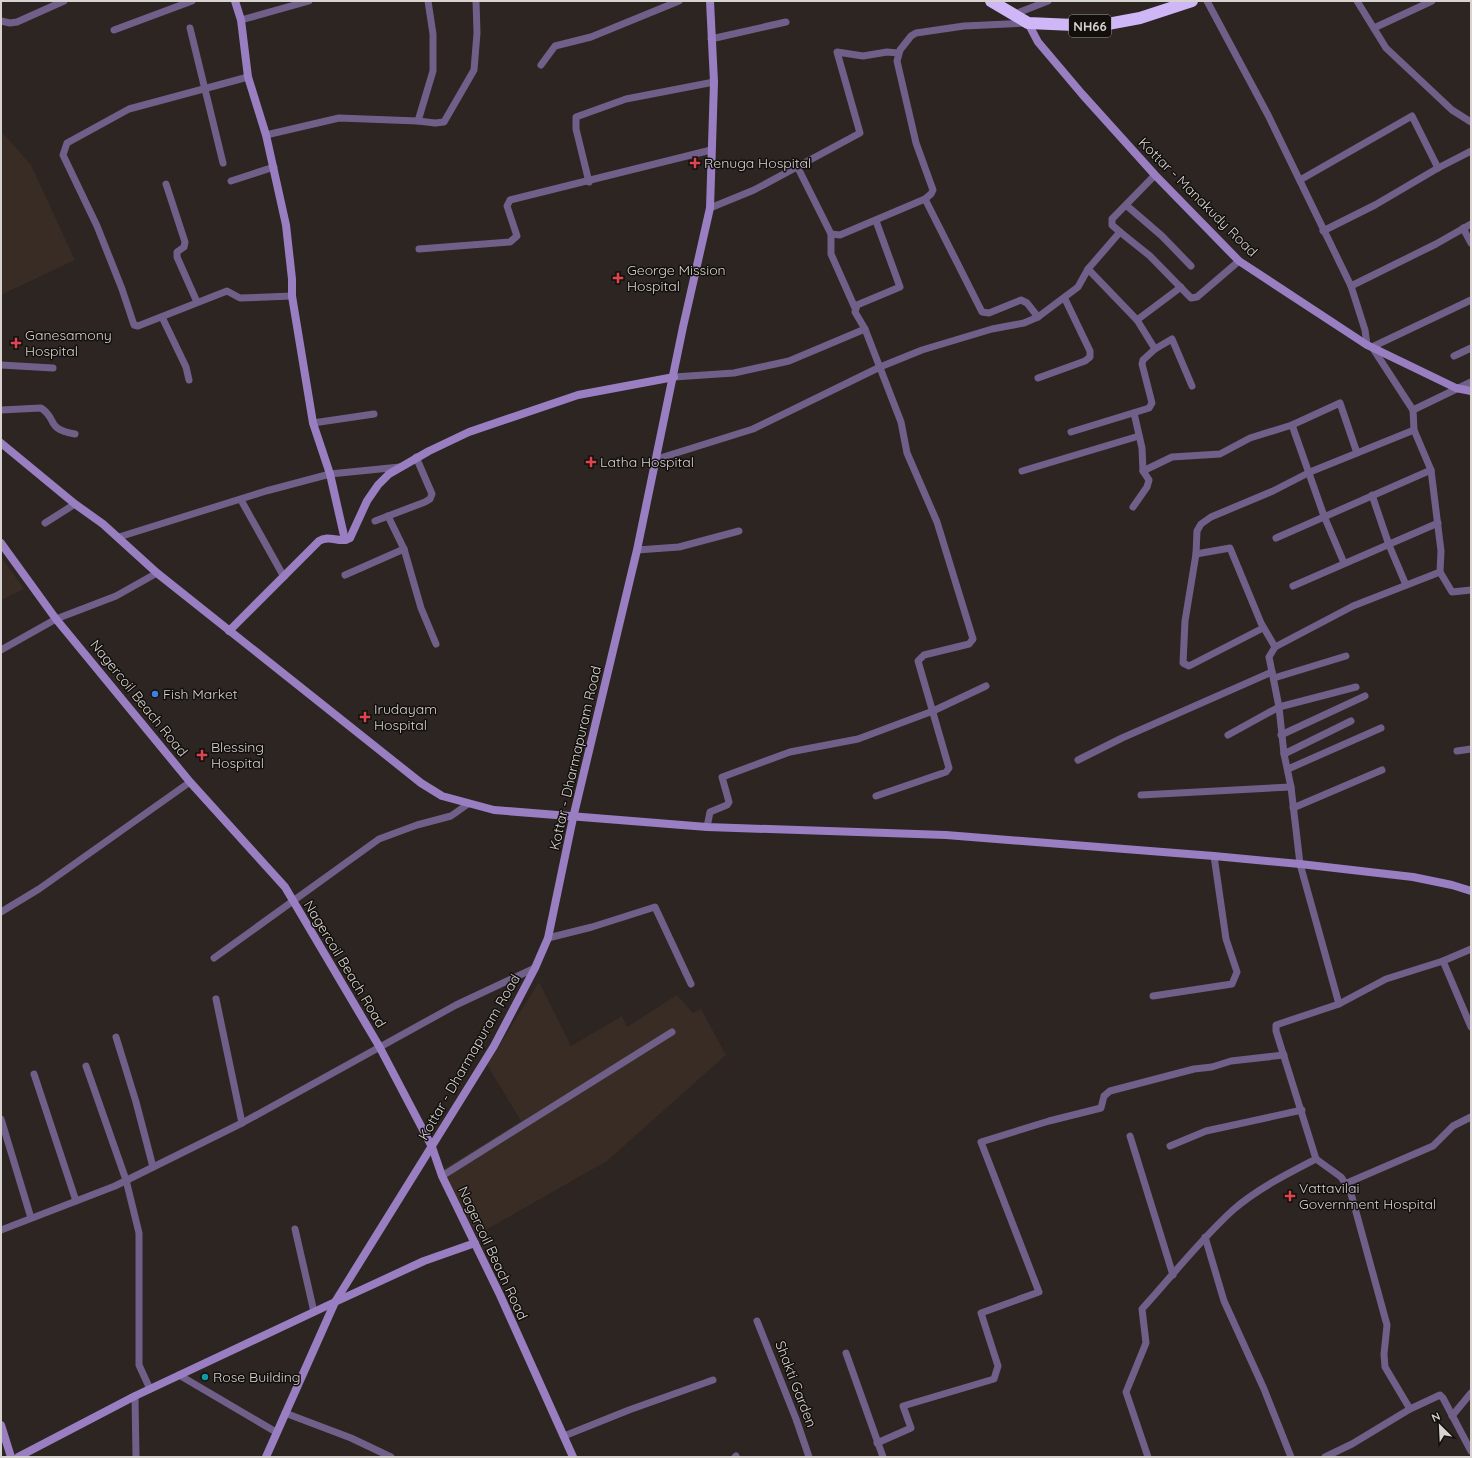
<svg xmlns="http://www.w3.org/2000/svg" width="1472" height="1458" font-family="Quicksand,sans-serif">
<rect width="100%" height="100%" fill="#2c2521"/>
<g fill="#382c25">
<path d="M3,133L31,165L75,260L1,295V135Z"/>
<path d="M1,557L24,589L1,600Z"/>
<path d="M539,982L571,1046L622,1016L627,1027L677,995L693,1013L701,1009L726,1055L607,1161L477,1235L442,1170L521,1121L487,1065Z"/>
</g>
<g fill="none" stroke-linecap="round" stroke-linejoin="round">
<g stroke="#705f89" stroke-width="7">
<path d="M1207,1L1268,115L1351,286L1365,330L1367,345"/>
<path d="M1357,1L1386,48L1452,110L1471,122"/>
<path d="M1015,14L1048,1"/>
<path d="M241,20L309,1"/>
<path d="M1,21L10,23L17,22L64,1"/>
<path d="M190,28L223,163"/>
<path d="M1374,28L1432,1"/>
<path d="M114,30L192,1"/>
<path d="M711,39L786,22"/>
<path d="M541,65L555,46L591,37L679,1"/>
<path d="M248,77L129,109L67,143L63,155L97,226L122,289L134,325L138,326L227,291L240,298L292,296"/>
<path d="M418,121L433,71V34L428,1"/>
<path d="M266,135L339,118L418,121L435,123L444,122L474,70L477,33L476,1"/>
<path d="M797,166L831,234L840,235L925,199L931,194L933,190L916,143L897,61L900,50L911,36L916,33L964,26L1026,23"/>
<path d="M1300,180L1412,116L1438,168"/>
<path d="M231,181L274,167"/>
<path d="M589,182L576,129V117L626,99L714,82"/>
<path d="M166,184L185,242L184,247L177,252V257L197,302"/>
<path d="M925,199L982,312L989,313L1021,300L1027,303L1038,317"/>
<path d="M1126,205L1162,236L1191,266"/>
<path d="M710,208L754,190L860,133L837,52L863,56L887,52L898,53"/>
<path d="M876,221L900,287L857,305L855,312L865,329L901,422L907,453L937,522L973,639L969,644L924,655L918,661L949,768L946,772L876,796"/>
<path d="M1463,228L1471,243"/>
<path d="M1323,231L1375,205L1438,168L1471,151"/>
<path d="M1120,232L1150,256L1191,298L1197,297L1239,261"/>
<path d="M831,234V254L855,308"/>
<path d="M419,249L510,242L517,236L507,206L510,200L711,150"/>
<path d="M1351,286L1436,244L1471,224"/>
<path d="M162,317L186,367L189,380"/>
<path d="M1137,320L1181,287"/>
<path d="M1155,349L1172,339L1192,386"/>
<path d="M1454,356L1471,348"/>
<path d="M1,365L53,368"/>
<path d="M674,377L734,373L789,361L865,329"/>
<path d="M1038,378L1085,361L1090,357V351L1065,299"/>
<path d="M1,410L41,408C58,419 45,429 75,434"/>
<path d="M1413,410L1372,347L1471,300"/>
<path d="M313,423L374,414"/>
<path d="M1292,425L1324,516L1344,563"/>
<path d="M1071,432L1146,409L1149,408L1152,403L1142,364L1143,360L1155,349L1137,320L1088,269"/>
<path d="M657,459L753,429L880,367L922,350L992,329L1024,323L1038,317L1078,287L1088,269L1120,232L1112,225V219L1155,175"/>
<path d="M1022,471L1139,436"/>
<path d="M1143,471L1172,457L1220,454L1250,438L1292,425L1340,403L1357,453"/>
<path d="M1372,495L1389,545L1406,585"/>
<path d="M241,500L284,577"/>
<path d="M1133,507L1147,487L1149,480L1143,471L1142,448L1134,413"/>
<path d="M388,516L404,549L421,608L436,644"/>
<path d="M375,521L425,502L430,499L432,494L416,457"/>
<path d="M45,523L75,504"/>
<path d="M119,537L266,491L330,474L400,467"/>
<path d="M1276,538L1431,470"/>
<path d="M637,550L679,547L739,531"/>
<path d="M1196,554L1230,548L1261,623L1275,647"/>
<path d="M1440,572L1452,592L1471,590"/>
<path d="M345,575L404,549"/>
<path d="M1293,586L1438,523"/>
<path d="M1263,628L1189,666L1183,663L1185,621L1196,554L1197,531L1201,524L1211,517L1273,491L1310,472L1414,430"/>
<path d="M1,650L56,619L116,596L157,573"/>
<path d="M1274,678L1346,656"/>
<path d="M1228,735L1279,707L1356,687"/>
<path d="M1281,735L1365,696"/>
<path d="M1457,751L1471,749"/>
<path d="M1284,754L1351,721"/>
<path d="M1078,760L1122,738L1272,672"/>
<path d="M1288,769L1381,728"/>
<path d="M1141,795L1291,787"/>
<path d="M1293,808L1382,770"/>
<path d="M707,827L710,812L727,805L729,802L722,777L725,776L790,752L858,739L933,711L986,686"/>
<path d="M1,912L39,889L190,782"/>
<path d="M548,938L592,927L655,907L691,984"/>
<path d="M214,958L379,839L417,825L451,816L468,804"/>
<path d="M1443,961L1471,949"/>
<path d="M1153,996L1232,984L1237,972L1226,939L1214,856"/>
<path d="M216,999L242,1123"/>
<path d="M1339,1004L1300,864L1291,787L1284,754L1279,707L1269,657L1275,647L1353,606L1440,572L1441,551L1431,470L1414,430L1413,410L1471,382"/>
<path d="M116,1037L136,1102L153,1167"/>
<path d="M86,1066L126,1180L139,1233V1365L150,1389"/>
<path d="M34,1074L76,1201"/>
<path d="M1,1119L31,1218"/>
<path d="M1130,1136L1173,1275"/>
<path d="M1170,1146L1206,1131L1302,1110"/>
<path d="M1316,1159L1341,1177L1350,1190L1387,1325L1384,1354L1385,1367L1410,1409"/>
<path d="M442,1176L672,1032"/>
<path d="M1347,1183L1433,1146L1453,1126L1471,1117"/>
<path d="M295,1229L314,1312"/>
<path d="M1,1230L115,1186L242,1123L456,1005L535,968"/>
<path d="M1205,1237L1224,1301L1264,1389L1291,1457"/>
<path d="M757,1321L796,1419L809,1457"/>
<path d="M846,1353L883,1457"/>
<path d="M179,1375L276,1432"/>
<path d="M135,1396L136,1457"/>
<path d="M285,1413L351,1438L391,1457"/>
<path d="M1452,1416L1471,1393"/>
<path d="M564,1436L629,1410L713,1380"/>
<path d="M877,1443L911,1428L903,1406L994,1379L998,1366L981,1313L1039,1292L981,1142L1049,1121L1101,1108L1104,1096L1110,1091L1194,1069L1212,1067L1231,1061L1284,1055"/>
<path d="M735,1457L736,1456"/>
<path d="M1148,1457L1126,1392L1146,1343L1142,1309C1172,1276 1200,1240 1233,1210C1257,1189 1287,1174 1316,1159L1276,1031V1025L1339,1004L1386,979L1443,961L1471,1027"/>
<path d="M1325,1457L1352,1444L1410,1409L1440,1395L1443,1398L1471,1451"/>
</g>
<g stroke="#997ec2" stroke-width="8">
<path d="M235,1L241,20L248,77L266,135L286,225L292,279V296L313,423L330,474L345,540"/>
<path d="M1028,23L1038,42L1082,94L1155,175L1239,261L1367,345L1456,388L1471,391"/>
<path d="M1,443L75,504L103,524L157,573L421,783L442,796L494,810L707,827L946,835L1214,856L1300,864L1413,877L1452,885L1471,891"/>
<path d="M1,543L56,619L190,782L285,887L379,1046L432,1147L442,1176L500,1295L573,1457"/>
<path d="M229,631L319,541C329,534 340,544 350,538L367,501L378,485L389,474L429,451L469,432L578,395L674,377"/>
<path d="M1,1425L11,1457"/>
<path d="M18,1457L135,1396L335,1302L424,1261L475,1243"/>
<path d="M266,1457L335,1302L494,1046L535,968L548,938L573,818L637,550L683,327L710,208L714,82L710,1"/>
</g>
<path stroke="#cfb6f6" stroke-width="12" d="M991,1L1028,23L1097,26L1140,18L1192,1"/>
</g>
<g fill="#e0444e" stroke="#120f0d" stroke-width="1.5">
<path d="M693 157h4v4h4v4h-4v4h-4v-4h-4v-4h4z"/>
<path d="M616 272h4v4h4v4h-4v4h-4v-4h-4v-4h4z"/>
<path d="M14 337h4v4h4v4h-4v4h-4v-4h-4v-4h4z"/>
<path d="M589 456h4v4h4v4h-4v4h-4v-4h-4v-4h4z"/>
<path d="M363 711h4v4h4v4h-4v4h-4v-4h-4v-4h4z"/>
<path d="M200 749h4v4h4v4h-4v4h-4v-4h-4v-4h4z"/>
<path d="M1288 1190h4v4h4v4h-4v4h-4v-4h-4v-4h4z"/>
</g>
<circle fill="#3f7fe0" stroke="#120f0d" stroke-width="1.5" cx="155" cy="694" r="4"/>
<circle fill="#0f9aa8" stroke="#120f0d" stroke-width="1.5" cx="205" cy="1377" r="4"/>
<g text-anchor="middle" stroke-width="3" stroke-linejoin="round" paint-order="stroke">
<rect fill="#120f0d" stroke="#9c9896" stroke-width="1" x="1069" y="15" width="42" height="22" rx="3"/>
<g font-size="13" font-weight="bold" fill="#d7d3d0">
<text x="1090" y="31">NH66</text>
</g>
<g font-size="14" fill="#d7d3d0" stroke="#120f0d" text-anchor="start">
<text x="704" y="168">Renuga Hospital</text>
<text x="627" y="275">George Mission<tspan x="627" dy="16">Hospital</tspan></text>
<text x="25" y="340">Ganesamony<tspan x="25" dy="16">Hospital</tspan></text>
<text x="600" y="467">Latha Hospital</text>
<text x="163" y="699">Fish Market</text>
<text x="374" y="714">Irudayam<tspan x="374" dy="16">Hospital</tspan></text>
<text x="211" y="752">Blessing<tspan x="211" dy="16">Hospital</tspan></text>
<text x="1299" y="1193">Vattavilai<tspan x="1299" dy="16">Government Hospital</tspan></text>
<text x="213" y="1382">Rose Building</text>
</g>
<g font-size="14" fill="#d7d3d0" stroke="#120f0d">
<text transform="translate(1198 197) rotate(45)" y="5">Kottar - Manakudy Road</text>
<text transform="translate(139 698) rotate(51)" y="5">Nagercoil Beach Road</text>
<text transform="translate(575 758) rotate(-77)" y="5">Kottar - Dharmapuram Road</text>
<text transform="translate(345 964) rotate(59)" y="5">Nagercoil Beach Road</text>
<text transform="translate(469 1057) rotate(-60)" y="5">Kottar - Dharmapuram Road</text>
<text transform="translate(493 1253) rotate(65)" y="5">Nagercoil Beach Road</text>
<text transform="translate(796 1384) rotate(69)" y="5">Shakti Garden</text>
</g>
</g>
<rect width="1472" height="1458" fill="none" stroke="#d7d3d0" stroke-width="4"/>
<g transform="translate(1440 1426) rotate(336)" stroke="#120f0d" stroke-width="3" paint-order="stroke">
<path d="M0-3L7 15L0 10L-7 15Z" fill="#d7d3d0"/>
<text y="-6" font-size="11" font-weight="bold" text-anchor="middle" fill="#d7d3d0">N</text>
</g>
</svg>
